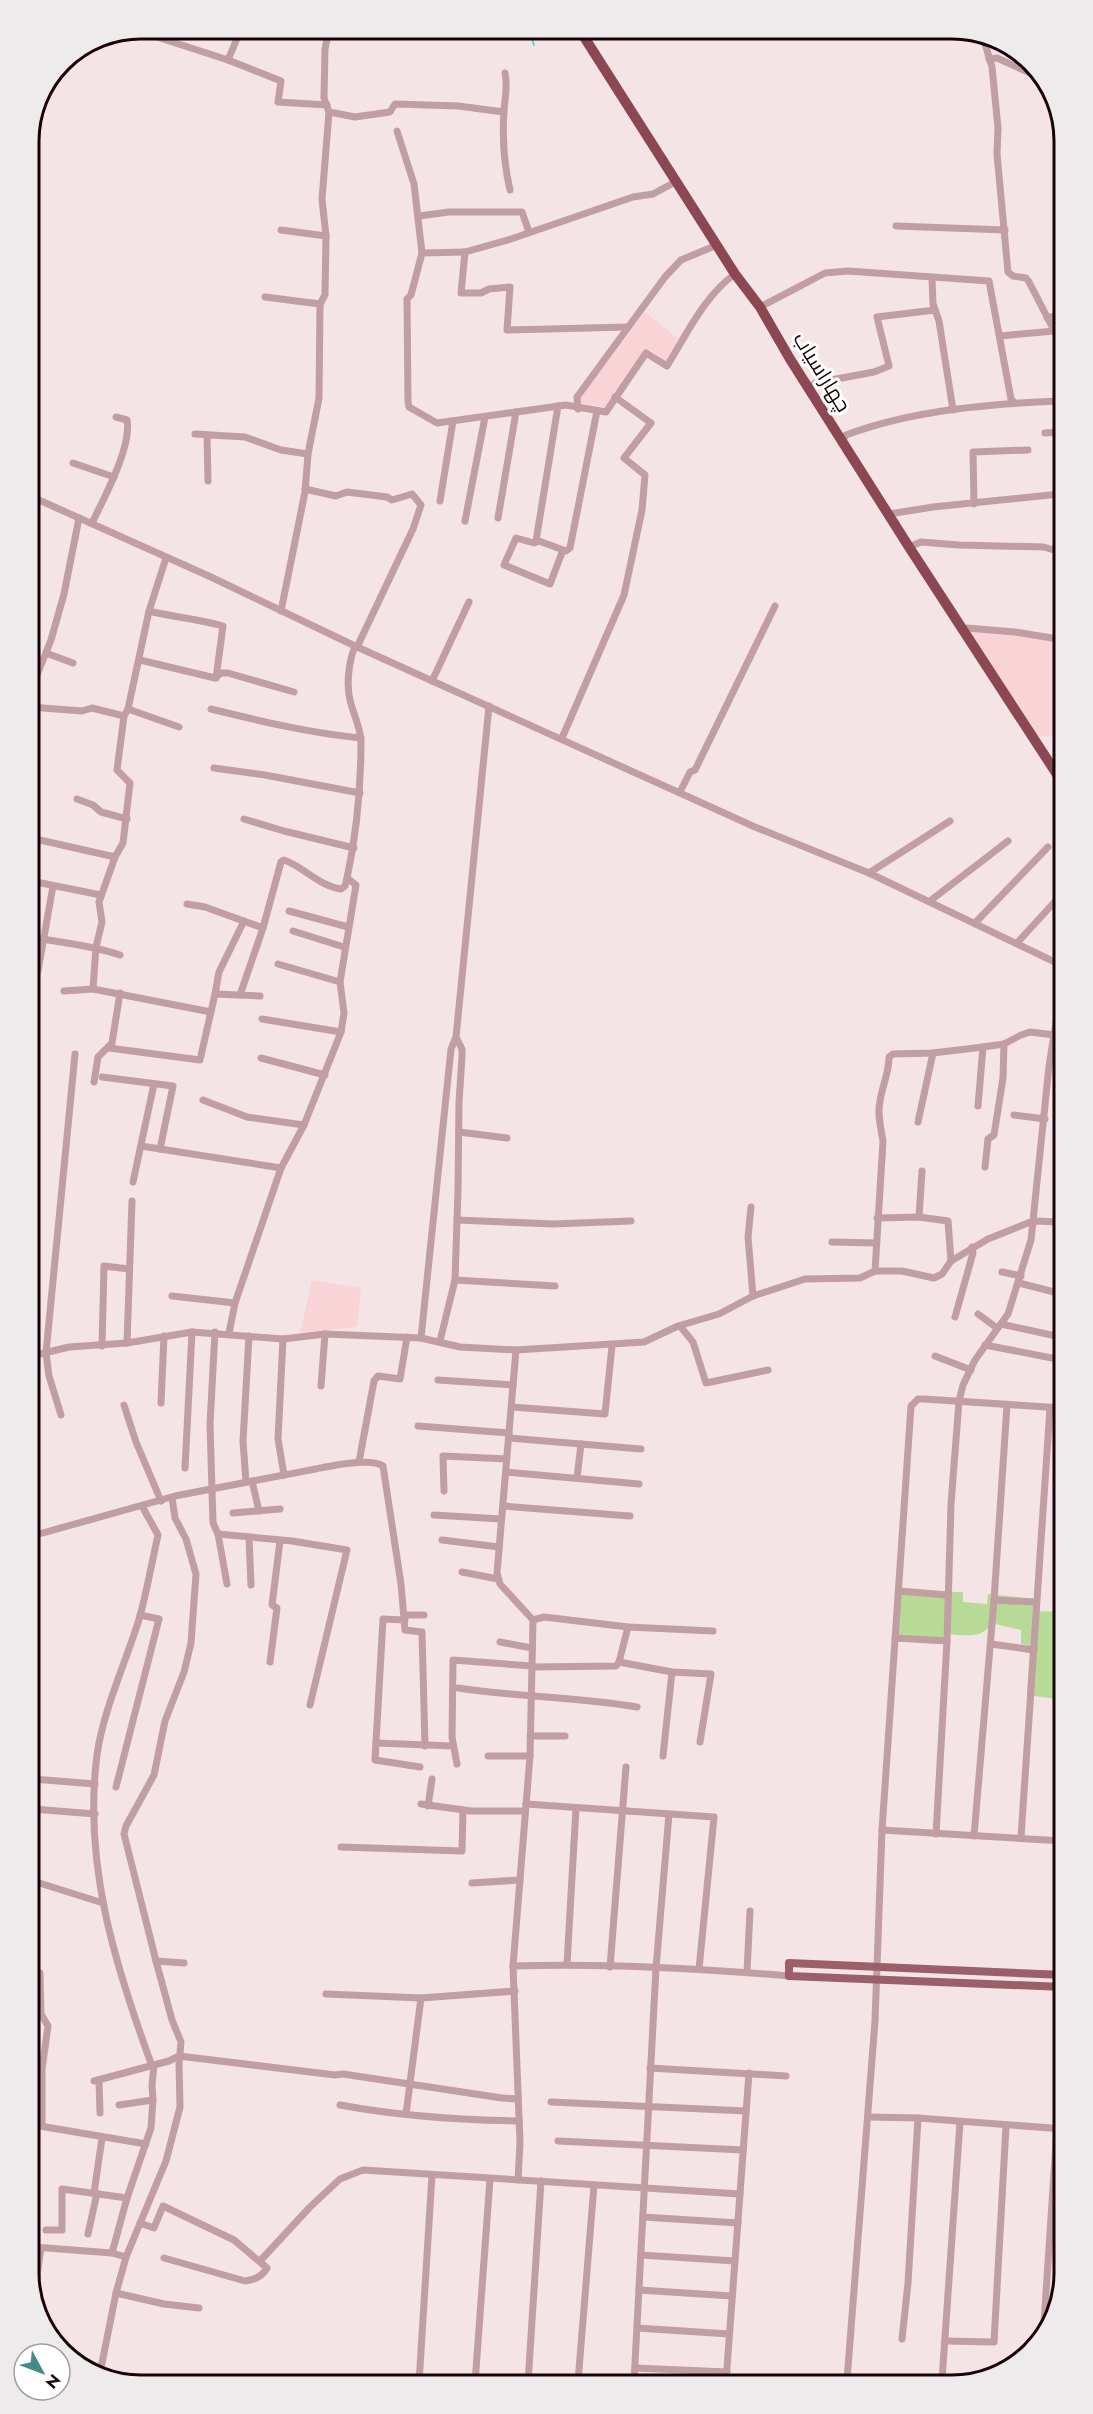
<svg xmlns="http://www.w3.org/2000/svg" width="1093" height="2414" font-family="Jost,Cairo,sans-serif">
<rect width="100%" height="100%" fill="#f4e4e5"/>
<g fill="#f8d4d7">
<path d="M645,312L682,342L667,362L651,350L620,391L612,409L577,402Z"/>
<path d="M967,628L1060,639V737L1033,736Z"/>
<path d="M312,1280L361,1288L357,1327L300,1333Z"/>
</g>
<path fill="#b7da96" d="M899,1591L963,1592V1602L987,1604L988,1594L1033,1599V1611L1063,1612V1700L1027,1695L1030,1646L1021,1644V1630L991,1623C983,1641 961,1634 944,1634L943,1642L895,1638Z"/>
<g fill="none" stroke-linecap="round" stroke-linejoin="round">
<path stroke="#32d0c9" stroke-width="1.5" d="M529,29L534,45"/>
<g stroke="#c09ea2" stroke-width="7">
<path d="M153,29L154,36L228,60L281,81L278,102L327,105"/>
<path d="M983,37L992,67L998,128L997,154L1008,272L1013,276L1026,278L1029,282L1059,340"/>
<path d="M989,59L997,58L1039,77"/>
<path d="M228,60L241,29"/>
<path d="M505,73C508,86 505,97 504,110C502,137 504,164 510,190"/>
<path d="M1057,102L1059,155"/>
<path d="M329,112L355,117L390,112L395,104L458,106L504,112"/>
<path d="M397,131L414,184L422,253L411,295L407,299L408,402L409,407L437,423L566,405L606,412L646,353L667,366C687,334 704,296 735,274"/>
<path d="M419,216L449,212H522L529,232"/>
<path d="M896,226L1005,230"/>
<path d="M281,230L326,236"/>
<path d="M465,252L461,293H481L489,289L510,287L507,330L628,327"/>
<path d="M422,253L465,252L511,239L633,197L653,194L677,181"/>
<path d="M932,279L933,304L939,321L953,410"/>
<path d="M265,297L320,304"/>
<path d="M760,307L825,273L848,271L989,281L1011,399L1015,403"/>
<path d="M1047,318L1059,315"/>
<path d="M1000,336L1054,331"/>
<path d="M810,389L815,383L874,372L889,366L877,317L935,310"/>
<path d="M578,409L577,397L665,277L681,260L717,245"/>
<path d="M1045,433L1059,432"/>
<path d="M195,434L245,437L281,450L308,454"/>
<path d="M207,435L208,481"/>
<path d="M842,441L846,435C913,410 988,404 1059,401"/>
<path d="M73,463L114,477"/>
<path d="M305,489L336,496L347,492L387,497L392,500L412,494L421,505L413,529L357,647"/>
<path d="M30,496L211,577L355,646L755,827L869,873L1061,965"/>
<path d="M440,501L453,421"/>
<path d="M974,504L973,452L1028,450"/>
<path d="M889,514L933,507L1060,494"/>
<path d="M498,518L516,412"/>
<path d="M465,521L485,417"/>
<path d="M92,523C104,498 132,447 127,420L116,417"/>
<path d="M536,541L558,406"/>
<path d="M909,547L921,542L959,545L1044,547L1060,552"/>
<path d="M563,550L550,584L504,565L516,538L534,543L539,541L566,551L570,548L597,411"/>
<path d="M166,558L149,611L128,709L124,716L117,770L130,783L123,843L115,857L99,902L102,922L96,947L93,989L211,1012"/>
<path d="M149,611C173,617 199,619 223,626L216,678"/>
<path d="M281,611L305,492L308,454L319,398L320,304L325,295L326,236L322,199L329,112L324,98L325,49L329,29"/>
<path d="M962,631L967,628L1015,632L1058,639L1060,629"/>
<path d="M46,653L73,663"/>
<path d="M140,660L215,678L221,673H228L294,692"/>
<path d="M432,681L469,602"/>
<path d="M33,685L51,640L64,594L79,518"/>
<path d="M30,707L82,711L92,708L124,716"/>
<path d="M128,709L179,727"/>
<path d="M211,709C260,721 309,733 361,738"/>
<path d="M562,738L624,595L642,510L645,475L624,458L651,423L615,397"/>
<path d="M214,768L265,775L360,793"/>
<path d="M680,792L690,772L695,770L775,606"/>
<path d="M77,799L93,805L101,812L127,819"/>
<path d="M244,819L284,831L354,848"/>
<path d="M31,838L115,857"/>
<path d="M869,873L950,821"/>
<path d="M31,881L101,895"/>
<path d="M930,901L1008,841"/>
<path d="M187,904L205,907L263,928"/>
<path d="M289,911L348,927"/>
<path d="M975,923L1048,847"/>
<path d="M293,931L344,947"/>
<path d="M31,937C61,943 91,945 120,955"/>
<path d="M1017,943L1061,895"/>
<path d="M278,964L340,982"/>
<path d="M38,971L53,886"/>
<path d="M64,991L93,989"/>
<path d="M215,994L219,972L244,921"/>
<path d="M240,995L263,928L281,862L284,860C304,867 319,886 341,889L345,886L347,878"/>
<path d="M262,1019L341,1032"/>
<path d="M109,1048L200,1060L215,994L260,996"/>
<path d="M261,1058L325,1075"/>
<path d="M102,1077L173,1086L160,1149"/>
<path d="M94,1082L98,1057L112,1043L120,993"/>
<path d="M203,1100L247,1117L304,1125"/>
<path d="M978,1106L983,1047"/>
<path d="M1014,1115L1045,1119"/>
<path d="M918,1122L933,1053"/>
<path d="M459,1132L507,1138"/>
<path d="M141,1146L281,1168"/>
<path d="M985,1167L988,1139L994,1135L1003,1078L1004,1044"/>
<path d="M133,1182L154,1084"/>
<path d="M751,1207L748,1237L753,1296"/>
<path d="M919,1217L922,1171"/>
<path d="M877,1218L919,1217L948,1221L951,1261"/>
<path d="M457,1220L553,1224L631,1221"/>
<path d="M832,1242L876,1243"/>
<path d="M875,1271L883,1141C881,1128 877,1115 880,1101C882,1086 889,1074 889,1057L893,1054L933,1053L983,1047L1004,1044L1021,1035L1030,1032L1055,1035"/>
<path d="M1002,1272L1021,1276"/>
<path d="M455,1280L555,1286"/>
<path d="M1019,1283L1062,1294"/>
<path d="M172,1296L235,1303"/>
<path d="M978,1314L997,1328"/>
<path d="M955,1317L973,1253L972,1247"/>
<path d="M1001,1324L1056,1336"/>
<path d="M680,1326L693,1342L706,1383L768,1370"/>
<path d="M215,1332L210,1424L213,1523L218,1534L227,1584"/>
<path d="M229,1333L235,1303L281,1168L304,1125L341,1032L344,1013L340,982L356,885L347,878C357,832 361,787 361,740C360,727 353,713 350,700C346,684 349,661 355,646"/>
<path d="M421,1338L451,1049L456,1037L489,706"/>
<path d="M440,1341L455,1280L458,1190L459,1102L462,1057V1049L456,1037"/>
<path d="M127,1343L132,1201"/>
<path d="M985,1345L1062,1360"/>
<path d="M102,1346L104,1266L129,1269"/>
<path d="M516,1350L497,1573L500,1584L533,1620L530,1756L513,1966L520,2142L518,2180"/>
<path d="M32,1356L69,1347L127,1343L192,1332L283,1339L325,1334L421,1338L460,1347L516,1350L644,1342L678,1326L719,1314L753,1296L805,1279L860,1278L875,1271H902L934,1278L942,1274L951,1261L988,1239L1033,1221L1062,1222"/>
<path d="M935,1356L971,1370"/>
<path d="M438,1380L513,1385"/>
<path d="M321,1386L325,1334"/>
<path d="M161,1403L164,1336"/>
<path d="M124,1405L136,1442L161,1501"/>
<path d="M512,1407L605,1414L612,1346"/>
<path d="M61,1415L49,1376L46,1353L75,1054"/>
<path d="M418,1426L509,1433"/>
<path d="M509,1438L641,1449"/>
<path d="M32,1453V1465"/>
<path d="M359,1462L374,1381L378,1376L400,1379L407,1337"/>
<path d="M185,1468L192,1332"/>
<path d="M506,1472L639,1484"/>
<path d="M284,1475C306,1472 365,1455 383,1466L401,1584L405,1630L422,1632L425,1746"/>
<path d="M577,1478L581,1444"/>
<path d="M252,1481L259,1511"/>
<path d="M246,1482L243,1441L249,1336"/>
<path d="M444,1491L443,1456L507,1459"/>
<path d="M142,1506L158,1535C152,1562 147,1590 140,1616C127,1660 103,1710 97,1755C83,1864 115,1965 152,2066"/>
<path d="M503,1506L630,1516"/>
<path d="M233,1513L280,1509"/>
<path d="M434,1515L501,1519"/>
<path d="M218,1534L292,1541L347,1550L310,1705"/>
<path d="M32,1536L175,1496L284,1475L278,1439L283,1339"/>
<path d="M249,1538L251,1585"/>
<path d="M442,1540L499,1547"/>
<path d="M462,1572L498,1579"/>
<path d="M899,1591L948,1595"/>
<path d="M994,1600L1036,1602"/>
<path d="M405,1615H424"/>
<path d="M405,1620L383,1619L375,1760L420,1767"/>
<path d="M533,1620L544,1617L628,1627L713,1631"/>
<path d="M895,1638L947,1641"/>
<path d="M500,1642L532,1648"/>
<path d="M991,1644L1034,1650"/>
<path d="M270,1662L277,1608L272,1605L280,1541"/>
<path d="M619,1662L628,1627"/>
<path d="M532,1667L616,1666L619,1662L672,1672L711,1674L700,1742"/>
<path d="M458,1688C517,1697 578,1697 637,1707"/>
<path d="M530,1736H565"/>
<path d="M376,1743L453,1746"/>
<path d="M488,1756H530"/>
<path d="M663,1756L672,1672"/>
<path d="M457,1764L452,1737L453,1660L532,1666"/>
<path d="M33,1779L95,1784"/>
<path d="M116,1787L159,1619L140,1615"/>
<path d="M421,1804L471,1811H525"/>
<path d="M526,1804L714,1817L699,1969"/>
<path d="M428,1806L432,1779"/>
<path d="M33,1809L95,1814"/>
<path d="M882,1830L1063,1841"/>
<path d="M936,1834L947,1641L951,1504L959,1401L963,1385L975,1360L1008,1314L1031,1240L1049,1066L1061,992"/>
<path d="M974,1836L994,1600L1007,1405"/>
<path d="M1021,1837L1050,1408"/>
<path d="M341,1847L462,1851L463,1810"/>
<path d="M33,1881L103,1903"/>
<path d="M472,1883L520,1880"/>
<path d="M156,1961L184,1963"/>
<path d="M567,1964L576,1808"/>
<path d="M513,1966C605,1963 697,1968 789,1976"/>
<path d="M610,1967L626,1767"/>
<path d="M747,1972L750,1911"/>
<path d="M40,1973L41,2014L48,2026L42,2069V2126"/>
<path d="M326,1994L421,1998L515,1991"/>
<path d="M650,2068L786,2076"/>
<path d="M99,2080L100,2113"/>
<path d="M94,2081L169,2061L179,2056L335,2075L343,2074L502,2098L518,2099"/>
<path d="M551,2102L746,2111"/>
<path d="M119,2105L153,2100"/>
<path d="M340,2105C399,2116 459,2120 519,2121"/>
<path d="M406,2114L421,1998"/>
<path d="M868,2117L918,2118L1064,2129"/>
<path d="M34,2125L146,2144"/>
<path d="M558,2141L743,2150"/>
<path d="M94,2193L102,2138"/>
<path d="M643,2217L738,2223"/>
<path d="M140,2223L154,2228L163,2206L234,2240L267,2268C262,2277 254,2280 245,2281L164,2258"/>
<path d="M46,2230H62V2189L127,2198"/>
<path d="M88,2234L97,2193"/>
<path d="M34,2247L112,2253L126,2257"/>
<path d="M112,2253L127,2198L151,2128L153,2100L152,2085L154,2065"/>
<path d="M641,2255L735,2261"/>
<path d="M260,2261L310,2207L340,2179L363,2170L740,2194"/>
<path d="M35,2289L41,2248"/>
<path d="M639,2290L732,2296"/>
<path d="M116,2293L164,2304L199,2308"/>
<path d="M637,2328L729,2334"/>
<path d="M1043,2338L1057,2128"/>
<path d="M902,2339L908,2283L918,2118"/>
<path d="M945,2341L994,2342L1006,2126"/>
<path d="M635,2368L727,2372"/>
<path d="M100,2373L116,2293L126,2257L166,2161L180,2107L179,2064L181,2042L172,2020L156,1961L124,1834L126,1826L154,1775L165,1721L184,1672L191,1643L196,1574L186,1539L175,1518L172,1498"/>
<path d="M847,2380L875,2021L882,1830L911,1406L918,1399H924L1062,1408"/>
<path d="M942,2380L960,2122"/>
<path d="M726,2381L749,2073"/>
<path d="M578,2382L594,2185"/>
<path d="M634,2382L656,1968L669,1814"/>
<path d="M214,2383L232,2385"/>
<path d="M419,2383L432,2175"/>
<path d="M475,2383L490,2179"/>
<path d="M528,2383L541,2181"/>
</g>
<path stroke="#9a5f68" stroke-width="8" d="M1064,1975L789,1963V1976L1064,1987"/>
<path stroke="#8b4853" stroke-width="10" d="M579,29L735,274L760,307L790,359L909,547L1060,779"/>
</g>
<g text-anchor="middle" stroke-width="6" stroke-linejoin="round" paint-order="stroke">
<g font-size="21" fill="#1a0307" stroke="#fff">
<text transform="translate(822 372) rotate(58)" y="7">چهاراسیاب</text>
</g>
</g>
<path d="M0 0H1093V2414H0ZM141 39H952A102 102 0 0 1 1054 141V2273A102 102 0 0 1 952 2375H141A102 102 0 0 1 39 2273V141A102 102 0 0 1 141 39Z" fill="#edebeb" fill-rule="evenodd"/>
<path fill="none" stroke="#1a0307" stroke-width="3" d="M141 39H952A102 102 0 0 1 1054 141V2273A102 102 0 0 1 952 2375H141A102 102 0 0 1 39 2273V141A102 102 0 0 1 141 39Z"/>
<g transform="translate(42 2372) rotate(131)"><circle r="28" fill="#ffffff" stroke="#a39a9c" stroke-width="1.5"/>
<path d="M0-4.5L10 22L0 15L-10 22Z" fill="#458c88"/>
<text y="-9" font-size="16" font-weight="bold" text-anchor="middle" fill="#1a0307">N</text>
</g>
</svg>
